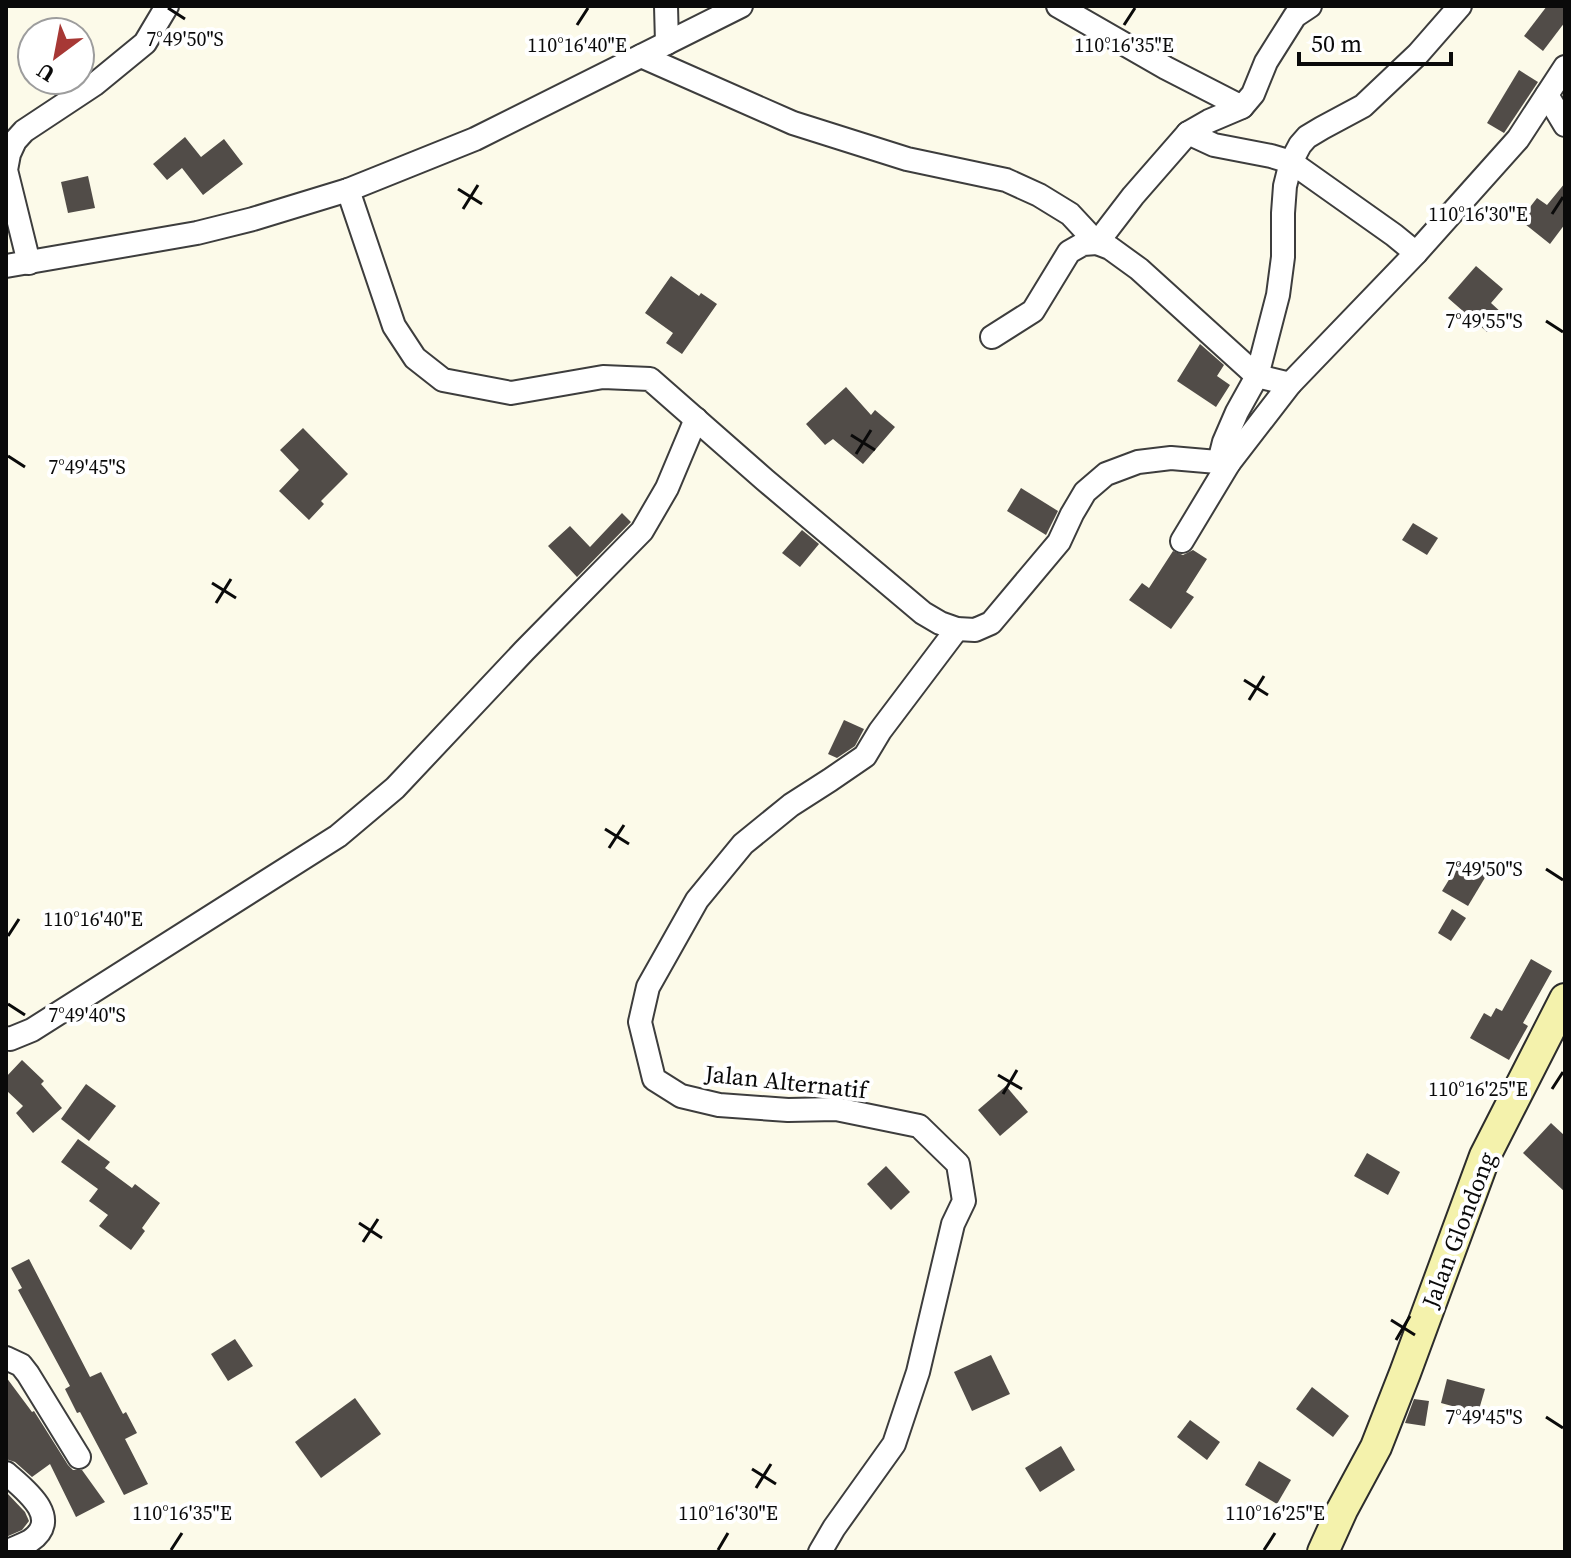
<svg xmlns="http://www.w3.org/2000/svg" width="1571" height="1558" font-family="'Source Serif 4',serif">
<rect width="100%" height="100%" fill="#fcfae9"/>
<g fill="#514c48">
<path d="M1547,6H1565V22L1543,51L1524,36Z"/>
<path d="M1519,70L1538,82L1504,133L1487,123Z"/>
<path d="M185,137L201,157L224,139L243,164L203,195L182,168L167,180L153,164Z"/>
<path d="M88,176L95,208L68,213L61,182Z"/>
<path d="M1565,183V224L1550,244L1520,220L1537,198L1547,205Z"/>
<path d="M1476,266L1503,289L1491,303L1503,314L1487,332L1448,298Z"/>
<path d="M671,276L699,296L701,293L717,304L682,354L666,343L673,333L645,313Z"/>
<path d="M1200,344L1224,365L1217,376L1230,385L1216,407L1177,381Z"/>
<path d="M846,387L871,415L875,410L895,427L863,464L833,439L825,445L806,424Z"/>
<path d="M303,428L348,474L321,501L324,504L309,520L279,491L299,470L280,450Z"/>
<path d="M1021,488L1058,511L1046,535L1007,511Z"/>
<path d="M622,513L631,522L577,577L548,546L570,526L590,547Z"/>
<path d="M1413,523L1438,538L1427,555L1402,540Z"/>
<path d="M802,530L819,544L800,567L782,553Z"/>
<path d="M1193,550L1207,559L1186,592L1194,597L1171,629L1129,600L1142,583L1149,588L1173,551L1183,555Z"/>
<path d="M844,720L864,729L855,746L837,758L828,754Z"/>
<path d="M1461,860L1486,876L1468,906L1442,891Z"/>
<path d="M1452,909L1466,918L1451,941L1438,933Z"/>
<path d="M1531,959L1552,971L1523,1023L1528,1026L1509,1060L1470,1038L1484,1013L1491,1017L1496,1008L1502,1011Z"/>
<path d="M22,1060L44,1081L41,1084L62,1108L33,1133L16,1113L23,1106L6,1090V1077Z"/>
<path d="M86,1084L116,1106L89,1141L61,1119Z"/>
<path d="M1006,1086L1028,1112L1000,1136L978,1110Z"/>
<path d="M1551,1123L1565,1136V1192L1523,1153Z"/>
<path d="M78,1139L110,1162L105,1168L132,1188L135,1184L160,1203L142,1228L145,1231L131,1250L99,1226L108,1215L89,1201L98,1189L61,1162Z"/>
<path d="M1367,1153L1400,1172L1388,1195L1354,1176Z"/>
<path d="M886,1166L910,1192L891,1210L867,1184Z"/>
<path d="M29,1259L90,1377L101,1372L123,1414L126,1412L137,1433L125,1439L148,1484L124,1495L80,1412L77,1413L65,1389L70,1386L18,1290L22,1288L11,1268Z"/>
<path d="M235,1339L253,1366L228,1381L211,1354Z"/>
<path d="M991,1355L1010,1394L972,1411L954,1372Z"/>
<path d="M6,1377L32,1412L34,1411L68,1465L73,1470H82L105,1502L76,1517L50,1464L32,1477L15,1462L6,1459Z"/>
<path d="M1447,1379L1485,1389L1478,1413L1441,1403Z"/>
<path d="M1312,1387L1349,1416L1333,1437L1296,1409Z"/>
<path d="M355,1398L381,1434L321,1478L295,1442Z"/>
<path d="M1414,1399L1429,1401L1425,1426L1405,1423Z"/>
<path d="M1190,1420L1220,1442L1207,1460L1177,1437Z"/>
<path d="M1061,1446L1075,1470L1040,1492L1025,1468Z"/>
<path d="M1259,1461L1291,1480L1277,1504L1245,1485Z"/>
<path d="M6,1492L25,1512L29,1521L22,1530L6,1537Z"/>
</g>
<g fill="none" stroke-linecap="round" stroke-linejoin="round">
<defs>
<g id="street">
<path d="M666,6L667,43"/>
<path d="M1058,6L1166,68L1242,107L1253,94L1266,62L1295,16L1310,6"/>
<path d="M641,56L793,123L907,159L1006,180L1039,195L1070,214L1097,243L1110,248L1139,269L1257,376L1290,384"/>
<path d="M1547,95L1565,125"/>
<path d="M1188,133L1209,121L1242,107"/>
<path d="M348,190L394,326L415,358L443,380L511,393L603,377L650,379L765,480L923,613L940,623L957,629L975,630L991,623L1059,542L1072,514L1085,492L1106,474L1138,462L1171,458L1229,463"/>
<path d="M29,263L6,170L9,154L15,141L24,131L95,84L145,43L167,6"/>
<path d="M6,266L197,233L253,219L348,190L475,139L741,6"/>
<path d="M992,337L1033,311L1069,252L1083,244L1097,243L1133,196L1188,133L1214,145L1271,156L1291,162L1394,235L1416,253"/>
<path d="M1219,462L1224,442L1237,412L1257,376L1278,295L1283,257V213L1285,186L1291,162L1300,145L1307,137L1322,128L1363,106L1418,54L1460,6"/>
<path d="M1182,541L1229,463L1290,384L1416,253L1518,139L1565,67"/>
<path d="M6,1038L10,1039L32,1030L338,836L395,788L524,651L642,531L667,488L696,419"/>
<path d="M6,1358L21,1365L28,1374L79,1457"/>
<path d="M6,1473C23,1488 64,1518 30,1541C23,1545 14,1548 6,1552"/>
<path d="M820,1552L834,1528L894,1444L918,1372L953,1224L964,1201L958,1164L919,1126L836,1109L788,1110L719,1105L681,1096L654,1079L640,1022L648,987L697,900L743,844L791,805L830,780L865,756L880,731L957,629"/>
</g>
<path id="secondary" d="M1323,1552L1342,1510L1376,1447L1405,1373L1485,1156L1565,999"/>
</defs>
<use href="#street" stroke="#3d3d3d" stroke-width="26"/>
<use href="#secondary" stroke="#2c2c2c" stroke-width="34"/>
<use href="#street" stroke="#fff" stroke-width="22"/>
<use href="#secondary" stroke="#f4f2ac" stroke-width="30"/>
</g>
<path fill="none" stroke="#0a0a0a" stroke-width="3" d="M168,8L185,19M577,25L588,8M1124,25L1135,8M458,189L482,204M463,209L478,185M1552,214L1563,197M1546,321L1563,332M851,435L875,450M856,454L871,430M8,456L25,467M212,583L236,598M216,603L231,579M1244,680L1268,695M1249,700L1264,676M605,829L629,844M609,848L624,825M1546,869L1563,880M8,936L19,919M8,1004L25,1015M998,1075L1022,1089M1552,1089L1563,1072M1003,1094L1017,1070M359,1223L382,1238M363,1242L378,1219M1391,1320L1415,1335M1396,1340L1410,1316M1546,1417L1563,1428M752,1469L776,1484M756,1488L771,1464M171,1550L182,1533M718,1550L728,1533M1264,1550L1275,1533"/>
<g text-anchor="middle" stroke-width="8" stroke-linejoin="round" paint-order="stroke">
<g font-size="24" fill="#0a0a0a" stroke="#fff">
<text transform="translate(786 1082) rotate(6)" y="8">Jalan Alternatif</text>
<text transform="translate(1459 1230) rotate(-69)" y="8">Jalan Glondong</text>
</g>
</g>
<g font-size="20" text-anchor="middle" fill="#0a0a0a" stroke="#fff" stroke-width="8" stroke-linejoin="round" paint-order="stroke">
<text x="185" y="46">7°49'50"S</text>
<text x="577" y="52">110°16'40"E</text>
<text x="1124" y="52">110°16'35"E</text>
<text x="1478" y="221">110°16'30"E</text>
<text x="1484" y="328">7°49'55"S</text>
<text x="87" y="474">7°49'45"S</text>
<text x="1484" y="876">7°49'50"S</text>
<text x="93" y="926">110°16'40"E</text>
<text x="87" y="1022">7°49'40"S</text>
<text x="1478" y="1096">110°16'25"E</text>
<text x="1484" y="1424">7°49'45"S</text>
<text x="182" y="1520">110°16'35"E</text>
<text x="728" y="1520">110°16'30"E</text>
<text x="1275" y="1520">110°16'25"E</text>
</g>
<rect width="1571" height="1558" fill="none" stroke="#0a0a0a" stroke-width="16"/>
<g transform="translate(56 56) rotate(212)"><circle r="38" fill="#ffffff" stroke="#9d9d9d" stroke-width="2"/>
<path d="M0-6L14 30L0 20L-14 30Z" fill="#a73835"/>
<text y="-12" font-size="22" font-weight="bold" text-anchor="middle" fill="#0a0a0a">U</text>
</g>
<path d="M1299 52v12h152v-12" fill="none" stroke="#0a0a0a" stroke-width="4"/>
<text x="1311" y="52" font-size="24" fill="#0a0a0a" stroke="#ffffff" stroke-width="6" paint-order="stroke">50 m</text>
</svg>
